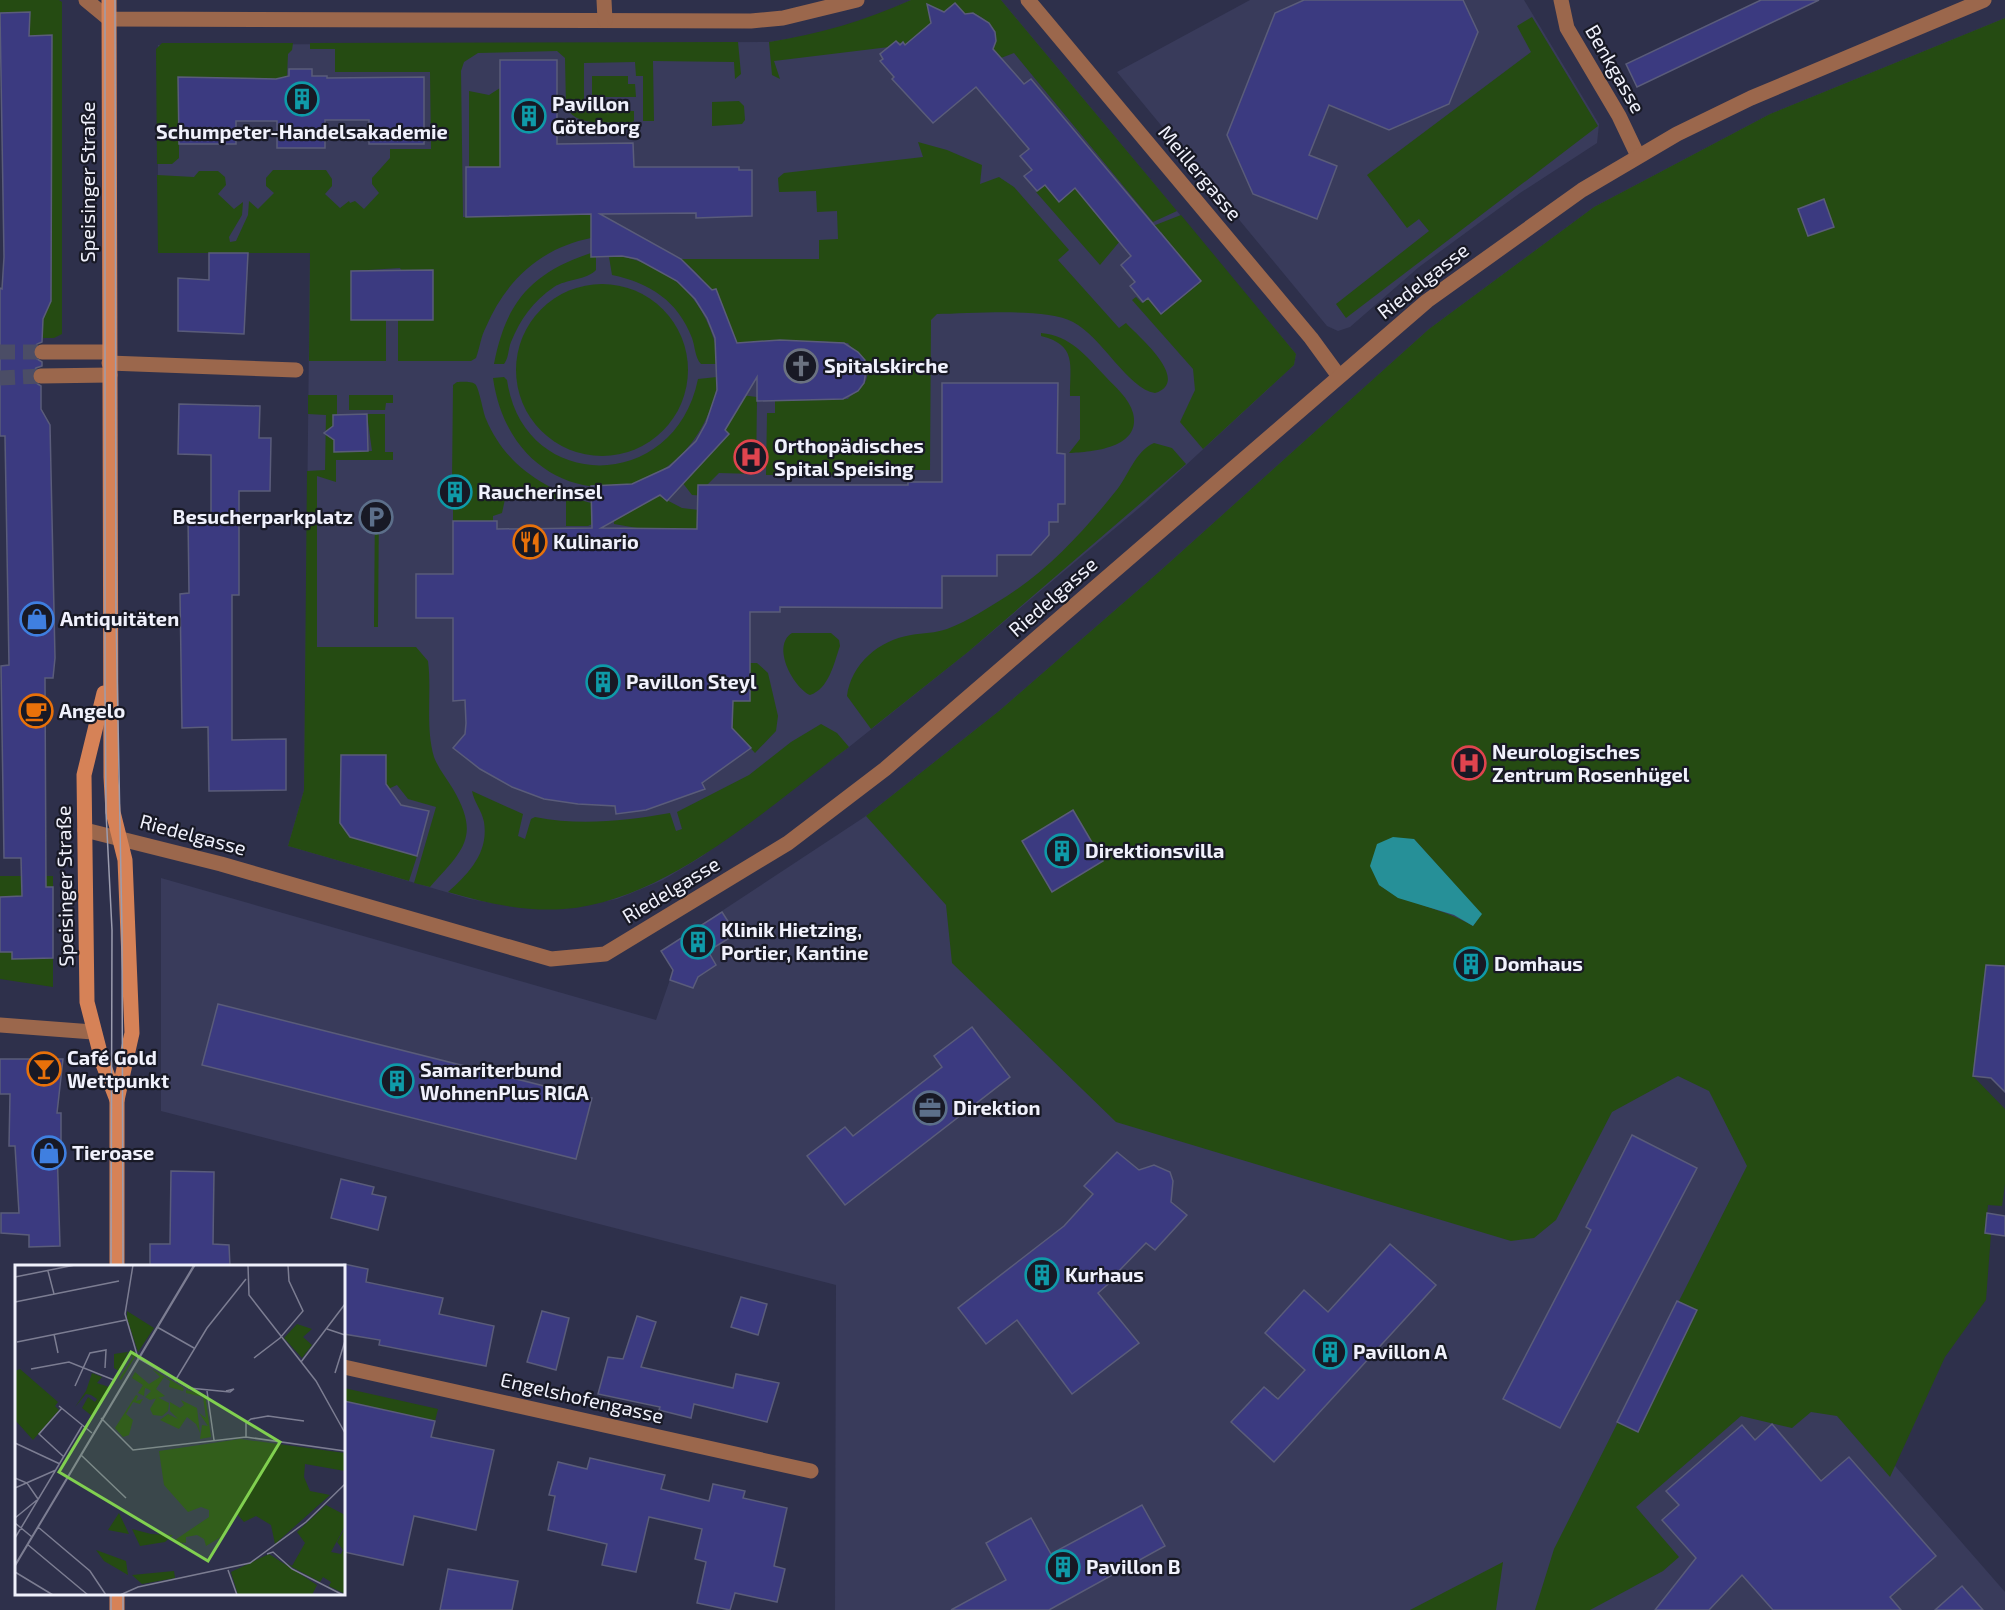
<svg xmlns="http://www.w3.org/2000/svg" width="2005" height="1610" font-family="'Exo 2',sans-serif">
<rect width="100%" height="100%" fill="#2e304b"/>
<g fill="#393b5b">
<path d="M911,0H1001L1296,354L1294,365L1145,503L968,652L849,747L701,857L663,880L617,899L564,909L515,907L470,899L288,846L304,790L310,253H158V45L769,42L822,33L873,17Z"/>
<path d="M1250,0H1524L1599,124L1597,143L1520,193L1419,267L1350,327L1338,331L1327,326L1117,72Z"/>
<path d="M2005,18L1793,1349L2005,1592V1610H835L836,1285L161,1111V878L656,1020L673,971L661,951L866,816L999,711L1160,571L1429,329L1594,207L1770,114Z"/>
</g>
<g fill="#254b12" fill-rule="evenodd">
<path d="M0,0H59L62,2V334L54,338H42L43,319L51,301V118L29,36L30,13H0Z"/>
<path d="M911,0H1001L1177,211L1153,222L1014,53L1001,58L993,49C1000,31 988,19 973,13L965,14L955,3L905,45L896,41L889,47L774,61L780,79L772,75L769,42C819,34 864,21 911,0Z"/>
<path d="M1532,17L1598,126L1346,318L1336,304L1429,231L1419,219L1407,228L1367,175L1531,52L1517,26Z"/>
<path d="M2005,18V966L1973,1076L2005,1109V1184L2002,1206L1988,1205L1985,1233L1991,1234L1986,1300L1945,1357L1890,1477L1837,1416L1811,1412L1792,1428L1741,1416L1636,1507L1679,1557L1663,1571L1590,1610H1535L1554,1549L1747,1166L1709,1091L1678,1076L1612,1112L1556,1220L1534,1238L1511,1241L1116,1122L952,963L946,905L866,816L999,711L1160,571L1429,329L1594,207L1770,114ZM1414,839L1481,914L1473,926C1443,908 1409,905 1379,885Z"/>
<path d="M738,42L741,74L735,79L734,62L653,61L654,121H643V76H636L635,62L584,63V110L634,111V121L632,122C611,121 575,129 566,106L565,58L557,51L478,53L464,62L461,71L463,217L593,214L591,238C541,248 506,280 486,327C481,336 480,347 476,358L471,361H398V320L433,319V271L401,270L400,268L352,271L351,320H386V361H309L310,253H158L157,175L194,177L199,171H218L225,177L226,185L218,194L234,209L243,202L242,215L229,237L230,242L236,241L248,215L249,201L258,209L274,193L266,186V178L273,170H326L332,179V186L325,194L340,208L349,201L350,203L355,201L364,209L379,193L372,184V178L390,158V149H431L430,72H335V49H310V43Z"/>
<path d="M162,43H293L292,50L288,54L287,76L276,79L179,77V158L172,164H157L156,49Z"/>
<path d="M592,76H628V84H635L636,97H592Z"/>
<path d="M500,88V167H469V91L489,95Z"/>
<path d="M739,101L744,106L745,120L742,124L712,126V102Z"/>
<path d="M918,142L947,150L982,165L980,184L999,177L1014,187L1069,250L1058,260L1119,328L1126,323C1139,337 1192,381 1155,393C1128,389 1102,337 1073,322C1046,307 970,314 937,314L931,320L930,470H877V475H766L767,413H775V401L848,399C851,395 854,394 859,390C880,369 857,356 848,343L812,341L736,349C728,312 711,283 681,259H819V240L838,239L837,211L817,212L816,191L779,192L778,178L784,173L923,157Z"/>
<path d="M1045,185L1059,202L1075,188L1120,241L1100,265L1036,192Z"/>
<path d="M1181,215L1296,354L1294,365L1203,449L1180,422L1195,390L1193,369L1132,300L1136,297L1142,303L1148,298L1162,314L1201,282L1161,232L1144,245L1140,231Z"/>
<path d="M591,253V257H596V270C587,280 566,279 554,287C533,301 520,320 511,342C508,349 509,358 504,364H494C506,302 531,273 591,253Z"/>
<path d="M615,255C674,266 708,301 719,360L717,364H701C695,358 695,346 692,338C678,301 650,283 612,275L609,257Z"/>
<circle cx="602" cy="370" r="86"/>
<path d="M1041,333C1071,336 1085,355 1105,376C1115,387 1129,398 1133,413C1142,448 1092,452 1069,453L1080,439V396H1070C1070,364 1077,345 1041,336Z"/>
<path d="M504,377L507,380C523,494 675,494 698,379L717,377L718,383C688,525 513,520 493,378Z"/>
<path d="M457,382C461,382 471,381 475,384C479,387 483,412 486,419C505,465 545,490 591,503L594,523L588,526H566V499H505L502,513L493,516V521H453V502H460V483L452,482L453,385Z"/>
<path d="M308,395H337V415L333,416V426L329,429L328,436L334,440V452L372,451L367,414H385V452H393V460H336V482L317,476V647H416L428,661C432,692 425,726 434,757C438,768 447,779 453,789C481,837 463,850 430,887L414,883L436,807L408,799L397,785L386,790V755H341L340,823L350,837L417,856L409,881L288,846L304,790L307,471L325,470L326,415L308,414Z"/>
<path d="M349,395H393V403H386L385,410H349Z"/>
<path d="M741,395L757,397L756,474L719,473L707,485V496L692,495L682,482Z"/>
<path d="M1154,443L1172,448L1186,464L968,652L871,729L847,696C851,664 879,640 911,635C923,633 936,633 947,629C968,621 988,608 1007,596C1049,569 1084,531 1115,492C1129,476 1134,452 1154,443Z"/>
<path d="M659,496L682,508L707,511V529H643L614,524V507L637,504Z"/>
<path d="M375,502L379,503L378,627H374Z"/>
<path d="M792,633H831L839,640L840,646C834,663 829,689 810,695C793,687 771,646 792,633Z"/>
<path d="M750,663H757L768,673L778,716L776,731L755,753L732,728L733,701H750Z"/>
<path d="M821,724L837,733L849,747C768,807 667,901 564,909C526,912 485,903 448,892C468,874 489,853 484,822C482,811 474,802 472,791L523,814L518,836L525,839L531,819L535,817C580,826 625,821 670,813L676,831L682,829L677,812L749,775L791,742Z"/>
<path d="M0,876H53V887L22,896L0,897Z"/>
<path d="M0,952H20L21,958H53V987L0,979Z"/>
<path d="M344,1388L438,1409L435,1421L344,1401Z"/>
<path d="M1503,1562L1496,1610H1410Z"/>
</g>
<path fill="#269098" d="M1393,837L1414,839L1482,914L1473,926L1454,915L1398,898L1379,885L1370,866L1377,844Z"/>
<g fill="#3b3a80" stroke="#5a5c7a" stroke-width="1.5">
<path d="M1304,0H1463L1478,32L1449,104L1389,130L1329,105L1309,155L1337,166L1317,219L1253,194L1227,135L1275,13Z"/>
<path d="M1761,0H1819L1637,87L1626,64Z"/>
<path d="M955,3L965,14L973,13L989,23L995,32L996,41L993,49L1024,84L1031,79L1201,281L1161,314L1148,298L1143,302L1130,286L1135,282L1121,265L1131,256L1075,188L1059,202L1045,185L1037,191L1024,176L1032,170L1020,156L1029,149L976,87L933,123L892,79L894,77L880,61L883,59L880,54L896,41L900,45L903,42L905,45L931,23L927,4L944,12Z"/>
<path d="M30,12L29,36L52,35L51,301L43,319L42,342L37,344L32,351L34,357L42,362V366L36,368L31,376L33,381L41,386V409L50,425L55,658L53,678H45L46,887H53V958L12,959V952H0V897L22,896L21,858H4L1,666L9,665L5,436H0V288L2,289L4,257L0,13Z"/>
<path d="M500,60H557V144L633,143L634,167H739V170H752V216L696,218V213L600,214L681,259L712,290L716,289L737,343L780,340L844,343L858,352L865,360L866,371L864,383L858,391L843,399L757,401V377L725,430L729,434L667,501L660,495L601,528L697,529L698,485H908V482H942V383H1058L1057,453L1065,454V504H1058V522H1049V535L1031,555H997V576H942V608L780,607V612H750V701H733L732,728L751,748L702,783L705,789L646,810L616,814L615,806L578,804L544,799L512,787L480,769L453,748L465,734L466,723L465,700L453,701V618H416V574H453V521H497V529L592,528L591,486L632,484L669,467L696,441L706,423L717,390L715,338L707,318L695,299L677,281L637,259L622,256L591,257V214L466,217V167H500Z"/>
<path d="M289,69H312V76H327V78L424,77V144H369V120H325V148H277V121H236V144H179L178,77L276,79L289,76Z"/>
<path d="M1824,199L1834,227L1808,236L1798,209Z"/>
<path d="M209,253H248L244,334L178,331V278L209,280Z"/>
<path d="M433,270V320H351V271Z"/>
<path d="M179,404L260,406L259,438H271L270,491H239V595H232V740L286,739V790L209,791L208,727L182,728L180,594L189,593L188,517L211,518V455L178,454Z"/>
<path d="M367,414L368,451L334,452V440L324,433L333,426V415Z"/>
<path d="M341,755H386V784L401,805L429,811L417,856L350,837L340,823Z"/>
<path d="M1073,810L1103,861L1052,892L1022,841Z"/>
<path d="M722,912L736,934L708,951L716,965L698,977L693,988L670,980L673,970L661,951Z"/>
<circle cx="1471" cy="963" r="13"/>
<path d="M1986,965L2005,966V1092L1991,1078L1973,1076Z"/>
<path d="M218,1004L592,1098L576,1159L202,1065Z"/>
<path d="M972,1027L1010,1077L845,1205L807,1156L845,1127L853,1136L942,1067L934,1056Z"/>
<path d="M0,1059H63L57,1113H61V1146H57L60,1246L29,1247V1235L1,1233V1213H19L15,1146H9L10,1094H0Z"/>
<path d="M1632,1135L1697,1168L1560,1428L1503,1399L1591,1230L1586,1227Z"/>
<path d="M1117,1152L1139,1170L1154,1165L1170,1172L1173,1181L1171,1202L1187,1215L1155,1250L1146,1243L1114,1276L1115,1278L1098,1293L1139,1343L1072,1394L1017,1320L986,1344L958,1308L1064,1226L1093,1194L1084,1186Z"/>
<path d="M171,1171L214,1172L213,1244L229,1245L230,1266H150V1244H170Z"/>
<path d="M341,1179L374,1187L372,1194L386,1197L378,1230L331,1218Z"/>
<path d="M1987,1213L2005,1216V1236L1985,1233Z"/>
<path d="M1390,1244L1436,1285L1274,1462L1231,1422L1264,1387L1278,1399L1305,1370L1265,1333L1304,1290L1328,1312Z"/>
<path d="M344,1264L368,1269L366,1282L443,1298L439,1314L494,1326L486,1366L379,1345L380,1340L344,1334Z"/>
<path d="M741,1297L767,1304L758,1335L731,1327Z"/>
<path d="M1677,1301L1697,1310L1638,1432L1617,1422Z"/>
<path d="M542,1311L569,1318L556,1370L527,1362Z"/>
<path d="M637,1316L656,1322L641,1367L733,1388L736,1374L779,1383L767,1422L694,1404L691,1418L659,1410L660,1407L598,1394L608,1357L623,1359Z"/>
<path d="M344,1401L435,1421L431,1437L494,1450L476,1530L414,1516L403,1565L344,1552Z"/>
<path d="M1772,1424L1821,1481L1849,1457L1936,1556L1890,1597L1901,1610H1773L1742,1575L1709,1610H1655L1696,1558L1662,1520L1679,1505L1666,1491L1742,1425L1755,1440Z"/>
<path d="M590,1458L665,1475L661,1489L709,1501L713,1484L745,1491L743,1498L787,1508L774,1566L785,1569L777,1602L735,1593L730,1610L697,1603L706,1562L695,1559L702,1529L649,1517L636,1572L602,1565L607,1544L548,1530L555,1496L549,1495L558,1462L587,1469Z"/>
<path d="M1142,1505L1165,1546L1049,1610H951L1006,1580L986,1543L1031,1518L1051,1554Z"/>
<path d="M448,1569L518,1581L512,1610H440Z"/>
<path d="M1962,1586L1983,1610H1935Z"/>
</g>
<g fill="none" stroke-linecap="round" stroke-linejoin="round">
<g stroke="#4b4d66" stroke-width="15" stroke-dasharray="15 8" stroke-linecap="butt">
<path d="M0,352H42"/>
<path d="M0,378L41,376"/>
</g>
<g stroke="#9b674c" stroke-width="15">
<path d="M86,0L109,19L751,21L783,18L857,0"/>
<path d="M604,0L605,20"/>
<path d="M1028,0L1311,338L1338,375"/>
<path d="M1561,0L1567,28L1619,116L1638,156"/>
<path d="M42,352H109"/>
<path d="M109,363L296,370"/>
<path d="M41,376L110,375"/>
<path d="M85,830L221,864L551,959L605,954L788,843L885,769L1427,301L1582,190L1677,134L1751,98L1984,0"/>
<path d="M0,1025L93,1032"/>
<path d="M344,1367L811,1471"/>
</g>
<g stroke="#d68257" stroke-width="15">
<path d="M109,0L111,777L113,812L125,860L132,1033L117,1100V1266"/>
<path d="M104,693L84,775L87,1002L103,1064L117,1100"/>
<path d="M117,1610V1594"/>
</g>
<g stroke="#9c9daf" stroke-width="1.5">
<path d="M105,0V689L106,812L112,930L111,1266"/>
<path d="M115,0L116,615L122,931L123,1266"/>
<path d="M111,1594V1610"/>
<path d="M123,1610V1594"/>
</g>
</g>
<defs>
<symbol id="building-ring" viewBox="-11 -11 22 22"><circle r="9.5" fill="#181925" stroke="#0f9aa8" stroke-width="1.5"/><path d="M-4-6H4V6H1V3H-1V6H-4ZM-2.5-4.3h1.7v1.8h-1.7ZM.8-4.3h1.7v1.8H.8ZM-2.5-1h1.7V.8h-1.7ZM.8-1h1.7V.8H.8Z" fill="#0f9aa8"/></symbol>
<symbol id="church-ring" viewBox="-11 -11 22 22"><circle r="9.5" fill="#181925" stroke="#6b7280" stroke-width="1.5"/><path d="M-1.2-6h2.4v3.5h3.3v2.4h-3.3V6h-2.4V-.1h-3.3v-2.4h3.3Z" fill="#6b7280"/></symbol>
<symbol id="hospital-ring" viewBox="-11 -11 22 22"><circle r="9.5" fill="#181925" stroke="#e0444e" stroke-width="1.5"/><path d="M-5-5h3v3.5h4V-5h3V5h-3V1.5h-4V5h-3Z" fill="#e0444e"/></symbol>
<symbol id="parking-ring" viewBox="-11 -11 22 22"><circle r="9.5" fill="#181925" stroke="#5c6f8a" stroke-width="1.5"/><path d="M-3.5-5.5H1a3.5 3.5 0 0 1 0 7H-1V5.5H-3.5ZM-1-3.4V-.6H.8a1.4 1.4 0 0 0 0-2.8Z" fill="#5c6f8a"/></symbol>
<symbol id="restaurant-ring" viewBox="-11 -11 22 22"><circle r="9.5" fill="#181925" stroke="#e8710a" stroke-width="1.5"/><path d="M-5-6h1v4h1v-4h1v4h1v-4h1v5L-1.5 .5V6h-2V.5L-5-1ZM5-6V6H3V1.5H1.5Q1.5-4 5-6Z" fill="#e8710a"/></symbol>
<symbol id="shop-ring" viewBox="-11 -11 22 22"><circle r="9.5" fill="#181925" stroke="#3f7fe0" stroke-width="1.5"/><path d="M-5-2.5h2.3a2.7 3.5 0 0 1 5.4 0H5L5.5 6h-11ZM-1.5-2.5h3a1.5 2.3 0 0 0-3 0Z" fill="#3f7fe0"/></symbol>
<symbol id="cafe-ring" viewBox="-11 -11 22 22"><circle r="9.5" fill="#181925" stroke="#e8710a" stroke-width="1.5"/><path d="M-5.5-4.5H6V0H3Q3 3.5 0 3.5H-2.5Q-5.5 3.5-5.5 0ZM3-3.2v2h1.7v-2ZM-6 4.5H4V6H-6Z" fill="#e8710a"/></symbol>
<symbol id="bar-ring" viewBox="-11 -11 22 22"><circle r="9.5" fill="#181925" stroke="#e8710a" stroke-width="1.5"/><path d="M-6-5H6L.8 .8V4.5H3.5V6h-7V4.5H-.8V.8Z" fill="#e8710a"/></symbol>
<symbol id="office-ring" viewBox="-11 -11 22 22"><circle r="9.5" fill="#181925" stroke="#5c6f8a" stroke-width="1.5"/><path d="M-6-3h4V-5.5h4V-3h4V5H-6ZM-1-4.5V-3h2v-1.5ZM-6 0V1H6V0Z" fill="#5c6f8a"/></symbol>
</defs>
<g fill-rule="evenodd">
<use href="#building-ring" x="283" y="80" width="38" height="38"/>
<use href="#building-ring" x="510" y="97" width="38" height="38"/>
<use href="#church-ring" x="782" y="347" width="38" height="38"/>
<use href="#hospital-ring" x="732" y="438" width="38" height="38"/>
<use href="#building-ring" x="436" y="473" width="38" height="38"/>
<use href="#parking-ring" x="357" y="498" width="38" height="38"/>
<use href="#restaurant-ring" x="511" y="523" width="38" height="38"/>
<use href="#shop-ring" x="18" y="600" width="38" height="38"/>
<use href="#building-ring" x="584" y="663" width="38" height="38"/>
<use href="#cafe-ring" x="17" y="692" width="38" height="38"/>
<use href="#hospital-ring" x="1450" y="744" width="38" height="38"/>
<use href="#building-ring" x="1043" y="832" width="38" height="38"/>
<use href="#building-ring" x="679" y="923" width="38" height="38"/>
<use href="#building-ring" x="1452" y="945" width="38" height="38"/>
<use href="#bar-ring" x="25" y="1050" width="38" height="38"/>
<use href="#building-ring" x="378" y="1062" width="38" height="38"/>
<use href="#office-ring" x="911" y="1089" width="38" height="38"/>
<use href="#shop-ring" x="30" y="1134" width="38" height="38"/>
<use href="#building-ring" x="1023" y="1256" width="38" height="38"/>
<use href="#building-ring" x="1311" y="1333" width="38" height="38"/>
<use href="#building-ring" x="1044" y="1548" width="38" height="38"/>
</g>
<g text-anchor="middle" stroke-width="4.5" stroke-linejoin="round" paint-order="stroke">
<g font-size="20" fill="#f0f1fc" stroke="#181925">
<text transform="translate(1615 69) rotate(60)" y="7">Benkgasse</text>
<text transform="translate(1200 173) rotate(50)" y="7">Meillergasse</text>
<text transform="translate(88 182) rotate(-90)" y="7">Speisinger Straße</text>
<text transform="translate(1423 281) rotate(-38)" y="7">Riedelgasse</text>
<text transform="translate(1053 597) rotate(-41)" y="7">Riedelgasse</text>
<text transform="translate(193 835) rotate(15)" y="7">Riedelgasse</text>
<text transform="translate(65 886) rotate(-91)" y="7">Speisinger Straße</text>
<text transform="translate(671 890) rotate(-31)" y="7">Riedelgasse</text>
<text transform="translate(582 1398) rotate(13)" y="7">Engelshofengasse</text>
</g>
<g font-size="20" font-weight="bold" fill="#f0f1fc" stroke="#181925" text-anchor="start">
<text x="552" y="111">Pavillon<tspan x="552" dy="23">Göteborg</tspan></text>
<text x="302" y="139" text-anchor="middle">Schumpeter-Handelsakademie</text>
<text x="824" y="373">Spitalskirche</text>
<text x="774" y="453">Orthopädisches<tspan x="774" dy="23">Spital Speising</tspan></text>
<text x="478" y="499">Raucherinsel</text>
<text x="353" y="524" text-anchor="end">Besucherparkplatz</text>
<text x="553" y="549">Kulinario</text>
<text x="60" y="626">Antiquitäten</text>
<text x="626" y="689">Pavillon Steyl</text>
<text x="59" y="718">Angelo</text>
<text x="1492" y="759">Neurologisches<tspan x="1492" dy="23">Zentrum Rosenhügel</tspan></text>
<text x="1085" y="858">Direktionsvilla</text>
<text x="721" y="937">Klinik Hietzing,<tspan x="721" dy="23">Portier, Kantine</tspan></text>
<text x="1494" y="971">Domhaus</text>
<text x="67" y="1065">Café Gold<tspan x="67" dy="23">Wettpunkt</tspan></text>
<text x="420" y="1077">Samariterbund<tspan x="420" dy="23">WohnenPlus RIGA</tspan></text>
<text x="953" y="1115">Direktion</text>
<text x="72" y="1160">Tieroase</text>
<text x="1065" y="1282">Kurhaus</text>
<text x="1353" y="1359">Pavillon A</text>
<text x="1086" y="1574">Pavillon B</text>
</g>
</g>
<g transform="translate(15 1265)">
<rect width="330" height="330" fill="#2e304b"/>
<path d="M112,46L139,63L123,87L112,53ZM282,59L297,64L288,72L297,80L287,93L269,73ZM119,86L121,90L106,115L104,114L118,92L113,87L104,106L99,103V89ZM5,104L43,137L40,141L44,145L18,175L0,155V106ZM137,104L169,123L168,126L154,122L155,116L149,112L141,124L150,131L135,135L130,132L136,126L133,124L130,123L129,131L123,128L128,120L117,113L120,107L134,119L145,112ZM77,108L87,112L82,118L94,122L77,151L67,143L73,132L80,137L82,134L76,130L71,129L60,142L71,126ZM171,125L190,129L196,172L185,174L187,160L193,161L184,148L191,153L188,132L171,128ZM121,130L123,131L121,136L128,134L125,139L118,137L111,149L118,155L114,170L108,172L100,163ZM142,132L154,138L153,146L147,151L138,150L135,144ZM166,135L182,143L185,168L181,159L172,152L164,164L145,155L153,149L163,154L155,146V137L165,143L169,140ZM225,174L330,188V206L290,199L289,212L295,226L315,230L260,279L256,260L241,251L229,257L221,248L206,272L191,281L189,274L182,270L171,272V278L157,277L194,252V245L186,242L173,247L149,220L144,186ZM311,240L330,250V261L316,287L326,289L328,285L322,277L330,263V329L314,321L316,317L308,312L305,317L277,302L271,297L277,301L290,278L282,267ZM104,248L114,269L93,265ZM117,264L136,269L158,270L150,277L125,281ZM81,285L111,296L113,310L89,296ZM254,289L302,320L297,330H223L216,307ZM159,306L160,313L127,319L117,310Z" fill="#254b12"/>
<path fill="none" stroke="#7c7d92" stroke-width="1.5" d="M118,0L110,49L123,93L174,123L215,127L219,124L211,126M233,0L234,30L301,116L330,168M33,6L39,29M0,12L60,0M0,37L104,16M142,62L179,83M312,64L330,70M39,69L43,88M2,77L111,55M239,93L265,73L288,46L274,16L273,0M286,97L330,39M16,104L54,97L99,115M320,108L330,76M160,116L192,63L231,14M60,121L75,88L91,85L90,103M192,126L199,175M44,141L77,168M47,143L24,169L49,192M86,153L118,185L231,172L330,186M231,172V158L236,154L253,151L289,156M0,178L45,199M66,190L111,233M0,213L12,218L23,234M0,223L41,205M0,253L22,235M0,258L17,272M23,262L75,306L91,330M0,273L67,161M12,279L73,330M252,289L258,287L277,304L328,330M0,300L179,0M0,301L180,0M213,305L222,330M0,307L38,330M105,330L123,322L235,298L291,257L330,219"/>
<path fill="#81d050" fill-opacity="0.15" stroke="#81d050" stroke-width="3" d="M116,87L265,177L193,296L44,207Z"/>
<rect width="330" height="330" fill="none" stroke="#f0f1fc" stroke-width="3"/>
</g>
</svg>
